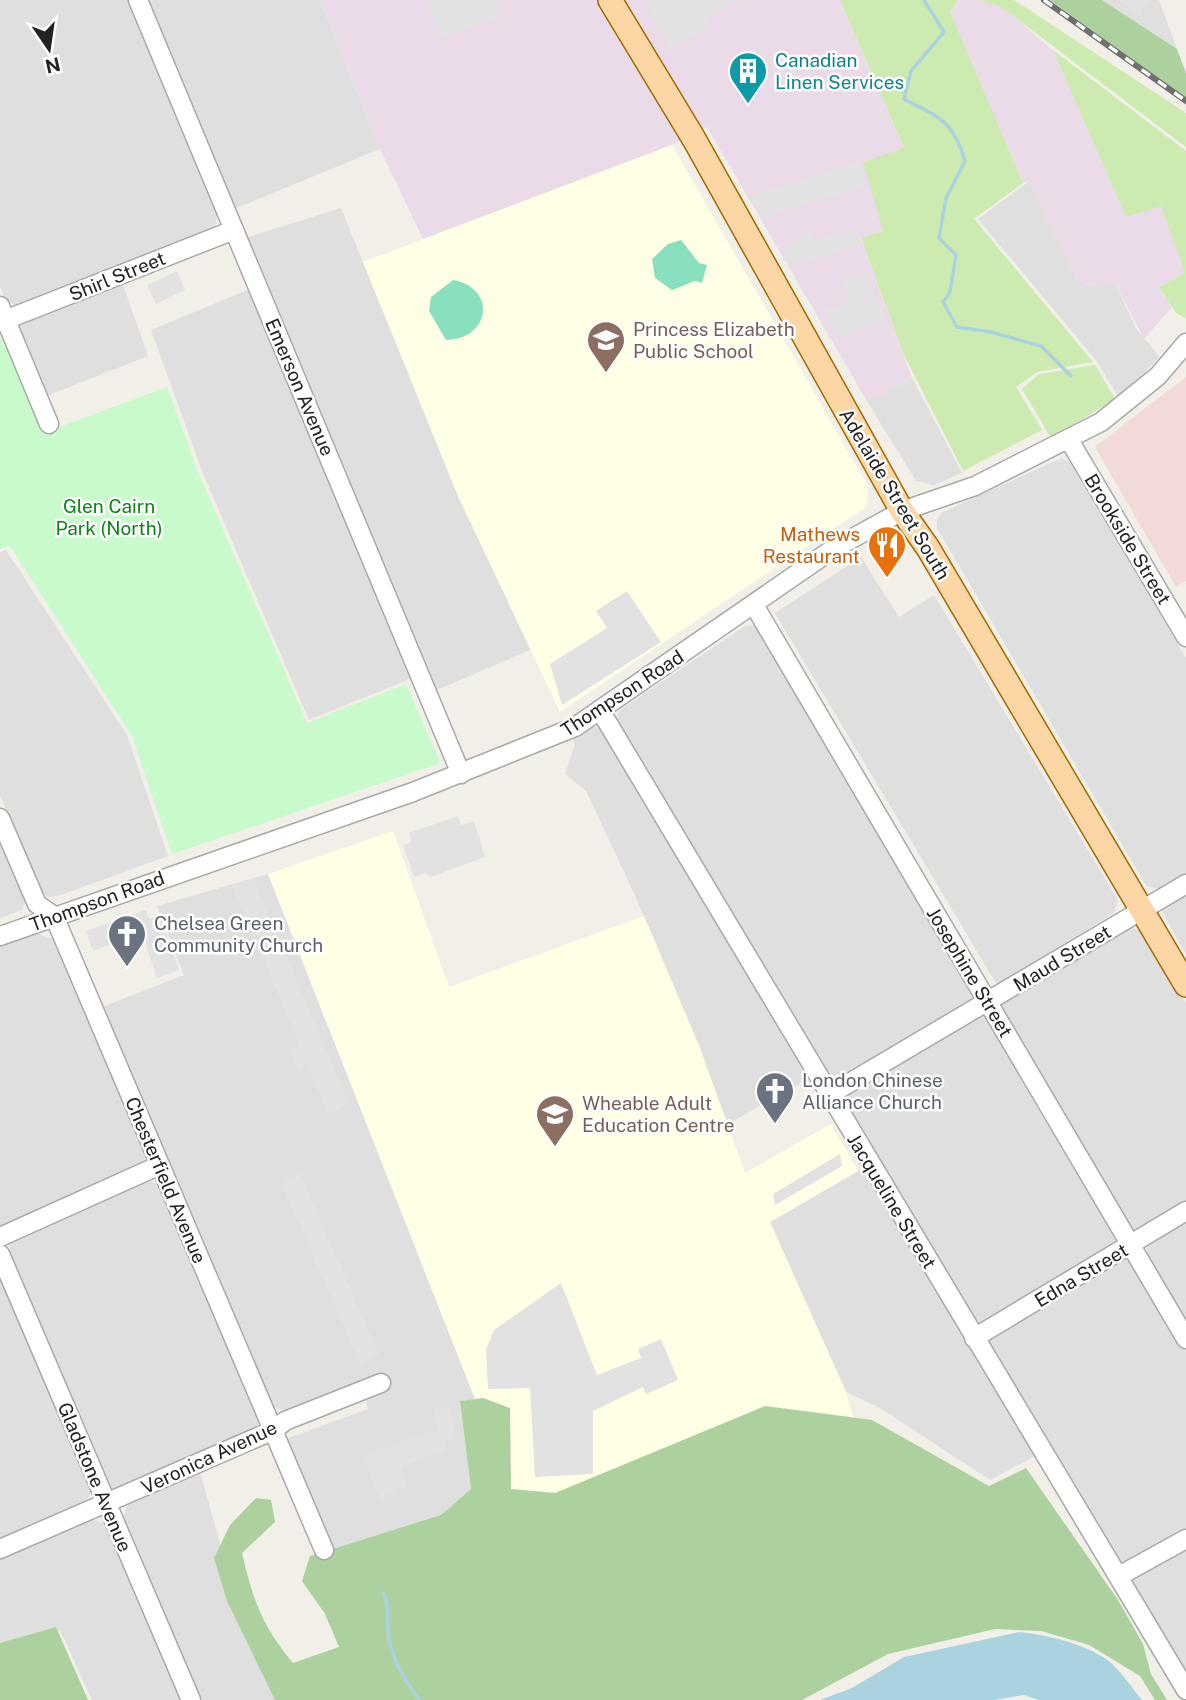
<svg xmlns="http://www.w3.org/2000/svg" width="1186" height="1700" font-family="'Public Sans',sans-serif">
<rect width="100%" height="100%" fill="#f2efe9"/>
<g fill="#e0dfdf">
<path d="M0,0H129L219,212L214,229L25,306L14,305L5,298L0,286Z"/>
<path d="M146,0H320L380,149L234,209Z"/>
<path d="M1102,0H1159L1177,49Z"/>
<path d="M1029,181L1078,280L1090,286L1114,281L1137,330L1160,357L1119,398L1096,360L978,219Z"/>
<path d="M341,208L458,496L532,649L437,690L248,237Z"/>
<path d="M121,279L148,356L44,397L18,327L21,322Z"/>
<path d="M252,288L415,677L309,720L202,471L151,330Z"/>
<path d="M912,378L962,473L934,485L916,481L867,401Z"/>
<path d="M1062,458L1070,463L1186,658V876L1164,889L1147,887L937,528V519L943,512Z"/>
<path d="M6,550L127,735L168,856L58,896L48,897L41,891L0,795V552Z"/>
<path d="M861,557L899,617L934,595L1118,900L1114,913L997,985L775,613Z"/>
<path d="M754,625L762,630L973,990V998L968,1006L838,1081H831L619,726L617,716L620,710L745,626Z"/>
<path d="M592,727H600L812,1077L726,1125L700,1048L633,891L586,791L565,774L575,744L572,738Z"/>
<path d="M0,837L26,901L22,910L0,918Z"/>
<path d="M268,874L475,1399L460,1401L471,1489L441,1515L332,1549L286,1439L368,1409L361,1382L284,1411L270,1405L99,1008L184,975L157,906Z"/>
<path d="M1186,892V955L1161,909Z"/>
<path d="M1132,928L1142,931L1186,1003V1203L1142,1230L1130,1229L1002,1009L1003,1002L1123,930Z"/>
<path d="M36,933L53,939L146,1154L144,1163L11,1226H3L0,1225V946Z"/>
<path d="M985,1015L1114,1231L1117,1240L1111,1249L978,1325L842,1100L846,1094Z"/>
<path d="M865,1167L1037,1455L990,1480L880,1408L846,1392L770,1222Z"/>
<path d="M140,1180H150L163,1188L260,1420L254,1432L113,1490L106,1485L9,1252L10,1242Z"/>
<path d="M1186,1219V1324L1146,1258L1148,1244Z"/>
<path d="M1128,1258L1186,1352V1531L1124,1565L1119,1564L989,1345L991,1336Z"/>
<path d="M0,1276L92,1490L83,1507L0,1542Z"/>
<path d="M199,1468L235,1597L284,1700H200L123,1519L128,1503Z"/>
<path d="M91,1519L107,1524L184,1700H92L60,1630L0,1653V1556Z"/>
<path d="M1186,1546V1673L1132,1583V1578Z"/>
</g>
<path fill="#f2dad9" d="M1186,377V581L1176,587L1095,447Z"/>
<g fill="#ebdbe8">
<path d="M320,0H840L904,149L883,231L861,239L912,378L867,401L707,127L672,145L423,239L380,149Z"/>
<path d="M958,0H979L1000,5L1053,50L1126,216L1161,205L1185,273L1159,287L1172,307L1144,339L1114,281L1090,286L1078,280L1029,181L1023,183L949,11Z"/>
</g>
<g fill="#ffffe5">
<path d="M672,145L868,486L867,506L560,712L458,496L363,262Z"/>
<path d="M393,831L449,987L644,916L700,1048L745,1173L831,1124L858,1171L770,1222L846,1392L853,1417L765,1406L556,1493L511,1489L510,1408L483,1398L475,1399L268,874Z"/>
</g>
<g fill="#cdebb0">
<path d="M840,0H958L950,12L1023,183L974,219L1093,362L1037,372L1016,387L1042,430L963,471L903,353L861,238L883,231L863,162L904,148Z"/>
<path d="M979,0H1014L1186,113V147L1000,6Z"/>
<path d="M1053,50L1186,151V318L1177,314L1159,287L1185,273L1161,206L1126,217Z"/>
<path d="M1095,365L1115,399L1051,438L1022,389L1039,374Z"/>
</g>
<g fill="#add19e">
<path d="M1050,0H1102L1177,49L1186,73V98Z"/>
<path d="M483,1398L510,1408L511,1489L555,1493L765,1406L872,1420L989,1486L1026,1468L1118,1600L1143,1644L1151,1674L1167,1700H1155L1140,1676L1089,1645L1041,1631L995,1629L888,1654L802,1700H275L227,1601L214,1558L230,1525L256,1498L271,1500L275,1522L242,1553C253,1600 262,1626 293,1663L339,1647L325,1614L302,1581L310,1556L441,1515L471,1489L460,1401Z"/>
<path d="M56,1627L88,1700H0V1643Z"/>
</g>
<path fill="#c8facc" d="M0,337L46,432L167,387L198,472L307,723L406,684L440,763L172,854L132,736L10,546L0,549Z"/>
<g fill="#88e0be">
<path d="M681,240L699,263L707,265L702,283L695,281L672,290L655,278L652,259L668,244Z"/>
<path d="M453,280C497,288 491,339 446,340L429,311L431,297Z"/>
</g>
<g fill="#e2e2e2">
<path d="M435,0H503L492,4L499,18L441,38L426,6Z"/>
<path d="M648,0H739L707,18L711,25L671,49L649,12L652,8Z"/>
<path d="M1119,0H1149L1140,14Z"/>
<path d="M859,162L866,186L784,210L765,220L749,196Z"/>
<path d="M811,230L815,240L854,230L859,244L794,266L782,249L802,239L800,234Z"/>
<path d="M177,271L185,290L156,304L147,285Z"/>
<path d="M866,272L885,319L841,338L823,311L850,303L842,281Z"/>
<path d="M627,591L661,642L562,705L550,664L607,628L596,611Z"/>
<path d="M458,816L461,825L474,821L485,857L431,877L425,873L414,877L403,846L412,842L409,833Z"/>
<path d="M253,878L349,1104L328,1114L308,1067L299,1072L290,1050L300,1045L232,885Z"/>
<path d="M146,910L149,919L160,916L179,970L157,978L142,933L93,951L86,931Z"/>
<path d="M840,1154L842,1166L775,1205L773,1194Z"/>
<path d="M300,1173L379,1355L360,1364L281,1182Z"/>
<path d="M561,1283L597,1375L641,1358L638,1349L661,1339L678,1380L646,1394L643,1387L593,1411V1474L535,1477L530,1388L488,1389L486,1349L494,1330Z"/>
<path d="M450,1408L456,1437L444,1440L446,1449L401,1467L407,1485L380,1500L363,1456L439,1430L433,1412Z"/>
</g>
<path fill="#aad3df" d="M1019,1632C1047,1635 1082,1643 1106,1659C1120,1669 1131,1687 1142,1700H1039L1024,1695L994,1700H820L852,1688L904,1657Z"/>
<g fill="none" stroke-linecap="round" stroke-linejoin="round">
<g stroke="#aad3df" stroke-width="3.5">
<path d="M924,0L944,32L911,71L904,99C940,118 953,120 965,161L946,198L939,238L956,255L950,292L943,302L957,327L991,332L1041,346L1071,376"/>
<path d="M384,1593C390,1613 387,1611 388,1630C389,1655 405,1681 419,1700"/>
</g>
<defs>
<g id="minor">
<path d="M138,0L461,774"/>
<path d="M0,306L49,424"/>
<path d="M0,322L234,230"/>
<path d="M1069,440L1186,637"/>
<path d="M754,605L1186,1339"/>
<path d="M600,710L1186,1690"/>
<path d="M0,818L37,904L54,916L324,1550"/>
<path d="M0,936L413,792L575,727L833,549L902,511L975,486L1101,422L1158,376L1186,343"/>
<path d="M829,1095L1186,884"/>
<path d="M0,1237L160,1165"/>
<path d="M0,1254L191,1700"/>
<path d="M974,1338L1186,1211"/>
<path d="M0,1549L274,1430L285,1421L381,1383"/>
<path d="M1119,1576L1186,1539"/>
</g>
<path id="major" d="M610,0L694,139L902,511L928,548L1186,985"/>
</defs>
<use href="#minor" stroke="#a9a9a9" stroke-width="21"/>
<use href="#major" stroke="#a06b00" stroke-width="26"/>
<use href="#minor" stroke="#fff" stroke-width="18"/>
<use href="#major" stroke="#fcd6a4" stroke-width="23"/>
<defs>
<path id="rail" d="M1044,0L1186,101"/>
</defs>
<use href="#rail" stroke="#707070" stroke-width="6"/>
<use href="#rail" stroke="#fff" stroke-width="3.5" stroke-dasharray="10" stroke-linecap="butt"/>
</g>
<defs>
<symbol id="building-pin" viewBox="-11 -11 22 30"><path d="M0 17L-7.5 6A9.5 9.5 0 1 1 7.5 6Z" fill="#0f9aa8" stroke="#fff"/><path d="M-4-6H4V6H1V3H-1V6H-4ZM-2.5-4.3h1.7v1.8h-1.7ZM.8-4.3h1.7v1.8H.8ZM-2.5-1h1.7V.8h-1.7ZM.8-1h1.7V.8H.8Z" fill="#fff"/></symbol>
<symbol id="school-pin" viewBox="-11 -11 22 30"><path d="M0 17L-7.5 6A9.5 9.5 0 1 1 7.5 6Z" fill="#8d6e63" stroke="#fff"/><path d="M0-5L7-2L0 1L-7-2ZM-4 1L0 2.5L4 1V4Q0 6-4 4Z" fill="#fff"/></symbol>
<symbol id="restaurant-pin" viewBox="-11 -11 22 30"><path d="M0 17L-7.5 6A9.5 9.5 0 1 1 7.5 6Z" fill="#e8710a" stroke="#fff"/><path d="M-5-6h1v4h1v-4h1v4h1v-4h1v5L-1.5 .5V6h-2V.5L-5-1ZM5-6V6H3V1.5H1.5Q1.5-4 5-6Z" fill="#fff"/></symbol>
<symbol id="church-pin" viewBox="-11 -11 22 30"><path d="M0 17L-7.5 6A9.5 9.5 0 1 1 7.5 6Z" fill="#6b7280" stroke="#fff"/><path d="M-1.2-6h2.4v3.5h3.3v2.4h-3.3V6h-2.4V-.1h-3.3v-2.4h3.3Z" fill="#fff"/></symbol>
</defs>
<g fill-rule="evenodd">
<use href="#building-pin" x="726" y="49" width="44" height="60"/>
<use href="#school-pin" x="584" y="318" width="44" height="60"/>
<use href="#restaurant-pin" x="865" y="523" width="44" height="60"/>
<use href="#church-pin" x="105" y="912" width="44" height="60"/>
<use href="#church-pin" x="753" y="1069" width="44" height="60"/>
<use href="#school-pin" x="533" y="1092" width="44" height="60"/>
</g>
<g text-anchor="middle" stroke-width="5" stroke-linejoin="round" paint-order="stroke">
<g font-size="19" fill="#0d838f" stroke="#fff" text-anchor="start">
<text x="775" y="67">Canadian<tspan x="775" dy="22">Linen Services</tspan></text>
</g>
<g font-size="19" fill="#222" stroke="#fff">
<text transform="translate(117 276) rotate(-22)" y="7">Shirl Street</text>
<text transform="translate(300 387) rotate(67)" y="7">Emerson Avenue</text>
<text transform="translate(895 494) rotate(59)" y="7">Adelaide Street South</text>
<text transform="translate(1128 539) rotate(59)" y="7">Brookside Street</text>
<text transform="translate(622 693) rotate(-33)" y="7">Thompson Road</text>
<text transform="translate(97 901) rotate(-20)" y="7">Thompson Road</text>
<text transform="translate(1062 958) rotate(-31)" y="7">Maud Street</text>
<text transform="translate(970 972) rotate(59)" y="7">Josephine Street</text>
<text transform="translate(166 1180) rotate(67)" y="7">Chesterfield Avenue</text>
<text transform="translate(892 1201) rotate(59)" y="7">Jacqueline Street</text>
<text transform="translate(1081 1275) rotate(-31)" y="7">Edna Street</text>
<text transform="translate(209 1457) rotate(-25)" y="7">Veronica Avenue</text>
<text transform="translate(95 1477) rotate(67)" y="7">Gladstone Avenue</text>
</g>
<g font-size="19" fill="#785e54" stroke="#fff" text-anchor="start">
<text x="633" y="336">Princess Elizabeth<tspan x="633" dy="22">Public School</tspan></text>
<text x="582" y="1110">Wheable Adult<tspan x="582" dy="22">Education Centre</tspan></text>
</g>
<g font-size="19" fill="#0c8416" stroke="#fff">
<text x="109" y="513">Glen Cairn<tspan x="109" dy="22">Park (North)</tspan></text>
</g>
<g font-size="19" fill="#c56008" stroke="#fff" text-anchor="end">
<text x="860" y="541">Mathews<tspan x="860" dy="22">Restaurant</tspan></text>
</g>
<g font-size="19" fill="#5b616d" stroke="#fff" text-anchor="start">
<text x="154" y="930">Chelsea Green<tspan x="154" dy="22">Community Church</tspan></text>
<text x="802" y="1087">London Chinese<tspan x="802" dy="22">Alliance Church</tspan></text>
</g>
</g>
<g transform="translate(49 49) rotate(167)" stroke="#ffffff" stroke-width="5" paint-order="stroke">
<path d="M0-5L12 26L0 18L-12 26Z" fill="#222222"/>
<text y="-10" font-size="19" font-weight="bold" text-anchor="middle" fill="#222222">N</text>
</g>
</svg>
